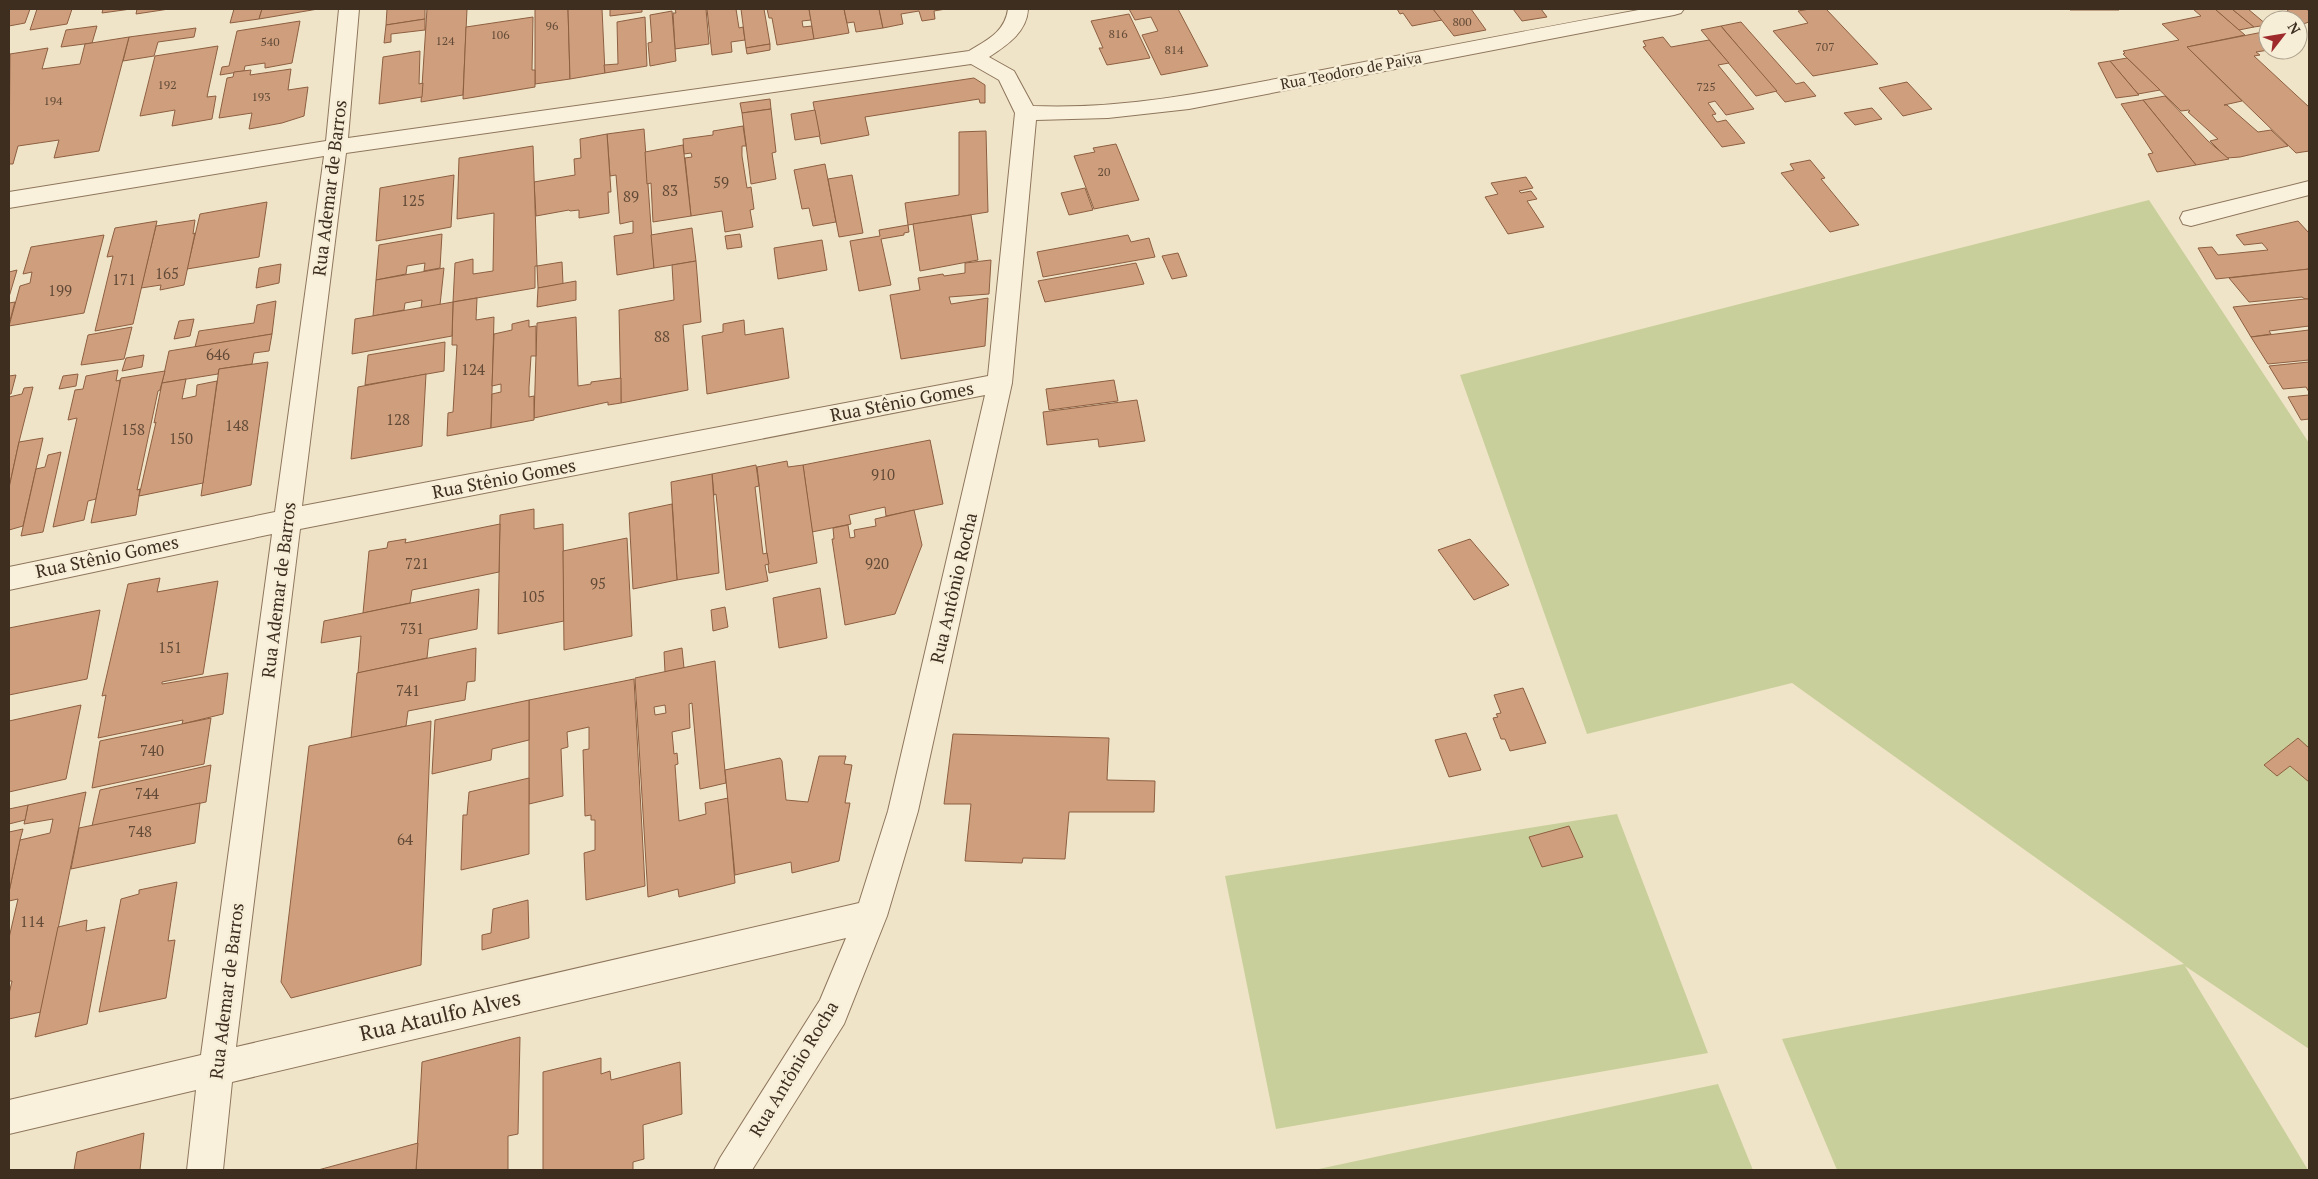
<svg xmlns="http://www.w3.org/2000/svg" width="2318" height="1179" font-family="'PT Serif',serif">
<rect width="100%" height="100%" fill="#f0e4c8"/>
<g fill="#c9cf9b">
<path d="M2149,200L2309,443V1049L2185,966L2308,1170H1837L1782,1039L2184,964L1792,683L1587,734L1460,375Z"/>
<path d="M1617,814L1708,1053L1276,1129L1225,876Z"/>
<path d="M1718,1084L1753,1170H1314Z"/>
</g>
<g fill="#cf9f7d" stroke="#8d5f41" fill-rule="evenodd">
<path d="M9,9H30L25,23L9,26Z"/>
<path d="M37,9H72L67,24L30,30Z"/>
<path d="M103,9H131L102,13Z"/>
<path d="M137,9H169L136,14Z"/>
<path d="M234,9H262L259,19L230,23Z"/>
<path d="M262,9H318L259,19Z"/>
<path d="M387,9H425V19L386,25Z"/>
<path d="M427,9H467L463,95L421,102Z"/>
<path d="M535,9H568L570,79L535,84Z"/>
<path d="M568,9H602L605,73L570,79Z"/>
<path d="M610,9H642V12L610,16Z"/>
<path d="M675,9H706L709,44L675,49L673,13H676Z"/>
<path d="M707,9H736L739,28L743,27L745,40L731,42L732,52L712,55Z"/>
<path d="M741,9H764L770,44L746,48Z"/>
<path d="M767,9H809L811,20L802,21L803,27L812,26L814,39L777,45L772,18H769Z"/>
<path d="M809,9H844L849,33L814,39Z"/>
<path d="M844,9H879L883,28L856,32L854,22L847,23Z"/>
<path d="M879,9H946L934,11L935,19L922,21L919,11L901,14L903,24L883,28Z"/>
<path d="M1129,9H1178L1208,66L1161,75L1142,35L1158,31L1151,17L1135,20Z"/>
<path d="M1397,9H1433L1442,20L1412,26L1403,13L1400,14Z"/>
<path d="M1433,9H1471L1486,30L1454,36Z"/>
<path d="M1513,9H1541L1547,17L1522,21Z"/>
<path d="M1810,9H1826L1878,64L1813,76L1773,31L1808,23L1798,11Z"/>
<path d="M2069,9H2118L2119,10H2070Z"/>
<path d="M2193,9H2215L2245,35L2187,47L2242,101L2224,105H2227L2258,132L2271,130L2288,146L2240,157L2227,158L2210,141L2218,139L2188,112L2190,111L2189,110L2181,111L2123,54L2125,53L2123,51L2179,40L2162,24L2201,16Z"/>
<path d="M2215,9H2232L2254,27L2239,30Z"/>
<path d="M2232,9H2248L2267,25L2254,27Z"/>
<path d="M2286,9H2306L2309,11V22L2303,24Z"/>
<path d="M672,11L676,61L650,66L648,43L652,42L650,15Z"/>
<path d="M1129,14L1150,58L1107,65L1099,48H1103L1091,21Z"/>
<path d="M533,17L532,70H535V87L463,99L466,27Z"/>
<path d="M645,17L647,66L605,73L604,65L618,64L617,22Z"/>
<path d="M425,19V30L391,34V42L384,43L386,25Z"/>
<path d="M300,21L292,63L265,68V63L245,66L244,71L220,75L222,67L229,66L237,31Z"/>
<path d="M1741,22L1796,84L1804,82L1816,96L1785,102L1721,26Z"/>
<path d="M97,26L92,43L61,47L66,30Z"/>
<path d="M1721,26L1725,31L1777,91L1756,96L1701,30Z"/>
<path d="M196,28L194,37L158,42L154,56L123,61L129,37Z"/>
<path d="M2268,31L2269,50L2256,52L2260,55L2254,56L2309,107V151L2296,153L2187,47Z"/>
<path d="M129,37L99,151L54,158L59,140L18,146L13,164H9L10,54L48,48L42,69L80,64L85,44Z"/>
<path d="M1663,37L1671,47L1709,40L1729,63L1718,65L1754,109L1726,115L1715,101L1708,103L1716,114L1712,115L1717,122L1726,120L1745,143L1722,147L1643,47L1646,46L1643,41Z"/>
<path d="M770,44V50L747,54L746,48Z"/>
<path d="M218,46L207,97L216,96L212,119L172,126L175,110L140,116L155,56Z"/>
<path d="M420,51L419,84L423,83L422,97L379,104L383,57Z"/>
<path d="M2127,58L2160,90L2138,94L2110,61Z"/>
<path d="M2110,61L2138,94L2139,95L2116,98L2098,63Z"/>
<path d="M291,69L288,90L308,87L304,116L282,123L249,129L252,113L219,118L227,78L233,77L234,72L251,70L250,75Z"/>
<path d="M974,78L985,85V103H980L979,99L865,117L869,135L821,144L813,102Z"/>
<path d="M1907,82L1932,109L1903,116L1879,88Z"/>
<path d="M2165,96L2208,141L2229,159L2196,165L2143,100Z"/>
<path d="M770,99L771,109L742,113L740,103Z"/>
<path d="M2143,100L2196,165L2157,172L2148,154L2153,153L2121,104Z"/>
<path d="M1872,108L1882,119L1855,125L1844,113Z"/>
<path d="M771,109L776,152L772,153L776,179L751,184L742,113Z"/>
<path d="M815,110L820,136L795,140L791,114Z"/>
<path d="M743,126L746,146H742V156L747,188L751,187L754,209L750,210L753,227L725,232L722,211L691,216L685,158L692,157L691,153L684,154L683,139L713,135V131Z"/>
<path d="M644,129L654,268L617,275L614,236L633,233V221L620,224L616,175L610,176L607,134Z"/>
<path d="M986,131L988,212L908,225L905,203L959,195V132Z"/>
<path d="M607,134L611,192H608L609,213L579,218V210L570,211L569,210L536,216L534,182L575,175L574,159L581,158L580,139Z"/>
<path d="M1116,144L1139,200L1094,209L1074,156L1095,152L1093,148Z"/>
<path d="M683,145L691,216L653,222L651,183L647,184L645,152Z"/>
<path d="M533,146L537,266H535V288L453,302L455,263L473,259V274L493,271L494,213L457,219L459,158Z"/>
<path d="M1810,160L1825,178L1821,179L1859,225L1830,232L1781,173L1794,170L1790,164Z"/>
<path d="M825,164L836,222L813,226L809,208L802,209L794,170Z"/>
<path d="M454,175L451,227L376,241L380,188Z"/>
<path d="M852,175L863,233L839,237L828,179Z"/>
<path d="M1526,177L1533,188L1519,191L1521,193L1531,191L1537,199L1527,201L1544,227L1508,234L1485,197L1498,194L1491,183Z"/>
<path d="M1085,188L1093,210L1069,215L1061,193Z"/>
<path d="M267,202L259,257L187,269L200,214Z"/>
<path d="M971,215L978,260L920,271L913,224Z"/>
<path d="M195,220L193,234L195,233L184,285L160,290L161,285L141,288L156,226Z"/>
<path d="M157,221L133,324L95,331L113,256L107,257L115,228Z"/>
<path d="M2298,221L2309,233V269L2216,279L2198,248L2212,247L2218,255L2268,250L2262,243L2244,245L2236,235Z"/>
<path d="M908,225L909,232L904,233V235L881,239L891,285L859,291L850,241L880,236L879,230Z"/>
<path d="M692,228L696,261L654,268L651,235Z"/>
<path d="M442,234L440,268L424,271L425,263L407,266L406,274L376,280L379,245Z"/>
<path d="M740,234L742,247L727,249L725,236Z"/>
<path d="M104,235L84,313L9,326L20,286L30,283L32,272L23,274L31,247Z"/>
<path d="M1128,235L1131,242L1149,238L1155,257L1043,277L1037,252Z"/>
<path d="M822,240L827,270L778,279L774,248Z"/>
<path d="M1178,253L1187,276L1172,279L1162,256Z"/>
<path d="M991,260L989,294L949,297L951,304L988,298L985,346L901,359L890,295L920,290L918,278L943,274L944,276L965,273V263Z"/>
<path d="M696,261L701,322L683,325L688,390L621,403L619,310L674,300L672,265Z"/>
<path d="M562,262L563,284L538,288L537,266Z"/>
<path d="M1136,263L1144,284L1045,302L1038,281Z"/>
<path d="M281,264L279,283L256,288L259,268Z"/>
<path d="M444,268L440,305L421,308L422,300L405,303L404,310L373,316L376,280Z"/>
<path d="M2309,269V299H2305L2302,297L2249,302L2229,278Z"/>
<path d="M17,270L9,297V272Z"/>
<path d="M576,281V300L537,307L538,288Z"/>
<path d="M477,298L476,320L494,317L491,428L447,436L448,413L453,412L457,345H452L453,302Z"/>
<path d="M2305,299H2309V326L2269,331L2271,334L2251,337L2233,307Z"/>
<path d="M276,301L272,334L195,347L199,331L254,323L257,305Z"/>
<path d="M15,302L9,324V303Z"/>
<path d="M453,302L452,336L352,354L355,319Z"/>
<path d="M576,317L578,386L591,384V382L621,378V403L608,405V402L534,418L537,323Z"/>
<path d="M194,319L190,336L174,339L179,321Z"/>
<path d="M529,320V327L536,326V356H531L529,387V397L534,396V420L491,428L492,394L501,392V384L492,386L494,334L512,330V324Z"/>
<path d="M744,320L745,335L783,328L789,378L707,394L702,336L723,332V324Z"/>
<path d="M132,327L124,359L81,365L88,335Z"/>
<path d="M2309,330V360L2268,364L2251,337Z"/>
<path d="M272,334L269,351L254,353L252,364L219,369L218,374L162,383L169,351Z"/>
<path d="M445,342L444,371L365,385L368,355Z"/>
<path d="M144,355L142,367L122,371L126,358Z"/>
<path d="M268,362L251,485L201,496L219,369Z"/>
<path d="M2309,362V392L2306,387L2283,389L2269,366Z"/>
<path d="M118,370L116,381L120,380L119,391L96,499L88,501L84,520L53,527L77,418L68,420L75,390L83,389L86,376Z"/>
<path d="M165,371L160,390L158,391L137,490L140,489L136,515L91,523L121,378Z"/>
<path d="M78,374L76,386L59,389L63,376Z"/>
<path d="M426,374L422,446L351,459L358,387Z"/>
<path d="M16,375L11,394H9V376Z"/>
<path d="M186,379L182,399L196,396L197,385L217,381L203,483L139,496L156,422L154,423L162,383Z"/>
<path d="M1114,380L1118,401L1049,410L1046,389Z"/>
<path d="M33,387L19,442L9,488V397L22,394L24,388Z"/>
<path d="M2309,395V419L2301,420L2288,397Z"/>
<path d="M1137,400L1145,441L1099,447L1098,439L1047,445L1043,412Z"/>
<path d="M43,438L23,526L9,530V488L19,442Z"/>
<path d="M930,440L943,504L886,516L885,507L849,515L851,524L812,532L803,465Z"/>
<path d="M61,452L43,532L21,536L36,469L45,467L48,455Z"/>
<path d="M787,461L788,467L803,465L817,563L769,573L757,467Z"/>
<path d="M756,465L759,486L755,487L763,554L767,553L769,564L765,565L768,581L726,590L716,494L714,495L712,474Z"/>
<path d="M712,474L719,573L677,580L671,482Z"/>
<path d="M672,504L677,580L633,589L629,513Z"/>
<path d="M534,509V529L563,524L564,621L498,634L500,515Z"/>
<path d="M914,510L922,545L895,614L845,625L832,539H834L833,528L848,525L850,538L855,537L854,530L876,526L875,519Z"/>
<path d="M500,524L499,572L412,590L410,603L363,613L369,551L387,548L388,542L406,539L405,543Z"/>
<path d="M627,538L632,636L564,650L563,551Z"/>
<path d="M1470,539L1509,585L1474,600L1438,550Z"/>
<path d="M160,578L157,592L218,581L203,674L162,682V684L228,673L223,714L182,724L183,720L98,738L106,695L102,696L128,584Z"/>
<path d="M820,588L827,638L779,648L773,598Z"/>
<path d="M479,589L477,629L429,639L427,658L358,673L361,636L321,643L324,621Z"/>
<path d="M725,607L728,627L713,631L711,610Z"/>
<path d="M100,610L87,679L9,695V628Z"/>
<path d="M476,648L475,681L467,682L465,700L408,711L406,726L351,738L357,673Z"/>
<path d="M682,648L684,668L665,672L664,652Z"/>
<path d="M715,661L726,783L700,789L692,703L689,704L690,728L672,732L674,754L677,753L678,764L675,765L679,821L706,814L705,803L728,798L735,883L679,897L678,889L648,897L635,678ZM665,705L666,713L655,715L654,707Z"/>
<path d="M634,679L645,886L586,900L584,853L595,850V820H591V815L585,816L583,750L589,749V727L567,732L568,747L561,749L563,796L529,804V700Z"/>
<path d="M1523,688L1546,743L1510,751L1505,739H1501L1493,718L1498,717L1496,714L1501,713L1494,695Z"/>
<path d="M529,700V740L492,749L491,760L432,774L435,720Z"/>
<path d="M81,705L66,779L9,792V721Z"/>
<path d="M211,718L204,764L92,788L100,741Z"/>
<path d="M431,721L421,965L291,998L281,982L309,746Z"/>
<path d="M1466,733L1481,770L1449,777L1435,740Z"/>
<path d="M953,734L1109,738L1107,780L1155,781L1154,812H1069L1065,859L1023,858L1022,863L965,861L971,804H944Z"/>
<path d="M2298,738L2309,748V782L2290,766L2277,776L2264,765Z"/>
<path d="M819,756H846L844,764L852,765L845,803H850L839,861L792,873L791,862L735,875L725,770L780,758L782,761L786,800L808,802Z"/>
<path d="M211,765L206,802L92,826L100,790Z"/>
<path d="M529,778V854L461,870L463,815H467L469,792Z"/>
<path d="M86,792L41,1012L9,1019V994L12,981H9V938L18,899L9,901V892L20,840L50,833L53,819L24,824L28,805Z"/>
<path d="M200,803L195,843L71,869L79,828Z"/>
<path d="M28,805L25,820L9,824V809Z"/>
<path d="M1569,826L1583,857L1542,867L1529,837Z"/>
<path d="M23,829L20,840L9,892V832Z"/>
<path d="M177,882L168,941L175,940L166,998L99,1012L121,899L139,894V890Z"/>
<path d="M528,900L529,938L482,950V935L491,933L493,909Z"/>
<path d="M87,920L86,931L105,927L87,1024L35,1037L58,927Z"/>
<path d="M520,1037L518,1134L508,1136V1170H416L422,1062Z"/>
<path d="M601,1058V1074L610,1071L611,1080L680,1062L682,1114L643,1125L644,1159L633,1162V1170H543V1072Z"/>
<path d="M144,1133L140,1170H74L77,1152Z"/>
<path d="M418,1143L416,1170H318Z"/>
</g>
<g fill="none" stroke-linecap="round" stroke-linejoin="round">
<defs>
<g id="street">
<path d="M339,9H359L348,138L969,51C987,40 1005,32 1008,9H1028C1027,32 1007,45 989,57L1014,71L1033,106C1129,110 1223,89 1317,71C1426,50 1535,29 1644,9H1684L1681,13L1674,15L1189,109L1108,118L1036,120L1012,383L918,811L887,916L844,1024L752,1170H714L720,1158L820,1000L846,938L232,1082L223,1170H187L196,1090L9,1134V1100L201,1055L272,534L9,590V567L275,512L324,156L9,208V192L326,141ZM971,64L999,80L1015,113L988,376L302,506L346,153ZM985,395L888,811L859,903L236,1047L300,529Z"/>
<path d="M2309,181V195L2191,226L2183,224L2180,218L2183,212Z"/>
</g>
</defs>
<use href="#street" stroke="#8d765c" stroke-width="2"/>
<use href="#street" fill="#faf1dc" fill-rule="evenodd"/>
</g>
<g text-anchor="middle" stroke-width="5" stroke-linejoin="round" paint-order="stroke">
<g font-size="12" fill="#624a37">
<text x="1462" y="26">800</text>
<text x="552" y="30">96</text>
<text x="1118" y="38">816</text>
<text x="500" y="39">106</text>
<text x="445" y="45">124</text>
<text x="270" y="46">540</text>
<text x="1825" y="51">707</text>
<text x="1174" y="54">814</text>
<text x="167" y="89">192</text>
<text x="1706" y="91">725</text>
<text x="261" y="101">193</text>
<text x="53" y="105">194</text>
<text x="1104" y="176">20</text>
</g>
<g font-size="15" fill="#3d2e20" stroke="#f7eed8">
<text transform="translate(1351 71) rotate(-11)" y="5">Rua Teodoro de Paiva</text>
</g>
<g font-size="15" fill="#624a37">
<text x="721" y="188">59</text>
<text x="670" y="196">83</text>
<text x="631" y="202">89</text>
<text x="413" y="206">125</text>
<text x="167" y="279">165</text>
<text x="124" y="285">171</text>
<text x="60" y="296">199</text>
<text x="662" y="342">88</text>
<text x="218" y="360">646</text>
<text x="473" y="375">124</text>
<text x="398" y="425">128</text>
<text x="237" y="431">148</text>
<text x="133" y="435">158</text>
<text x="181" y="444">150</text>
<text x="883" y="480">910</text>
<text x="417" y="569">721</text>
<text x="877" y="569">920</text>
<text x="598" y="589">95</text>
<text x="533" y="602">105</text>
<text x="412" y="634">731</text>
<text x="170" y="653">151</text>
<text x="408" y="696">741</text>
<text x="152" y="756">740</text>
<text x="147" y="799">744</text>
<text x="140" y="837">748</text>
<text x="405" y="845">64</text>
<text x="32" y="927">114</text>
</g>
<g font-size="18" fill="#3d2e20" stroke="#f7eed8">
<text transform="translate(330 188) rotate(-83)" y="6">Rua Ademar de Barros</text>
<text transform="translate(902 402) rotate(-11)" y="6">Rua Stênio Gomes</text>
<text transform="translate(504 479) rotate(-11)" y="6">Rua Stênio Gomes</text>
<text transform="translate(107 557) rotate(-12)" y="6">Rua Stênio Gomes</text>
<text transform="translate(954 588) rotate(-77)" y="6">Rua Antônio Rocha</text>
<text transform="translate(279 590) rotate(-83)" y="6">Rua Ademar de Barros</text>
<text transform="translate(227 991) rotate(-83)" y="6">Rua Ademar de Barros</text>
<text transform="translate(794 1069) rotate(-59)" y="6">Rua Antônio Rocha</text>
</g>
<g font-size="21" fill="#3d2e20" stroke="#f7eed8">
<text transform="translate(440 1016) rotate(-13)" y="7">Rua Ataulfo Alves</text>
</g>
</g>
<rect width="2318" height="1179" fill="none" stroke="#3d2e20" stroke-width="20"/>
<g transform="translate(2283 35) rotate(59)"><circle r="24" fill="#f7eed8" stroke="#ada18e"/>
<path d="M0-4L9 19L0 12L-9 19Z" fill="#9e2a2b"/>
<text y="-8" font-size="14" font-weight="bold" text-anchor="middle" fill="#3d2e20">N</text>
</g>
</svg>
